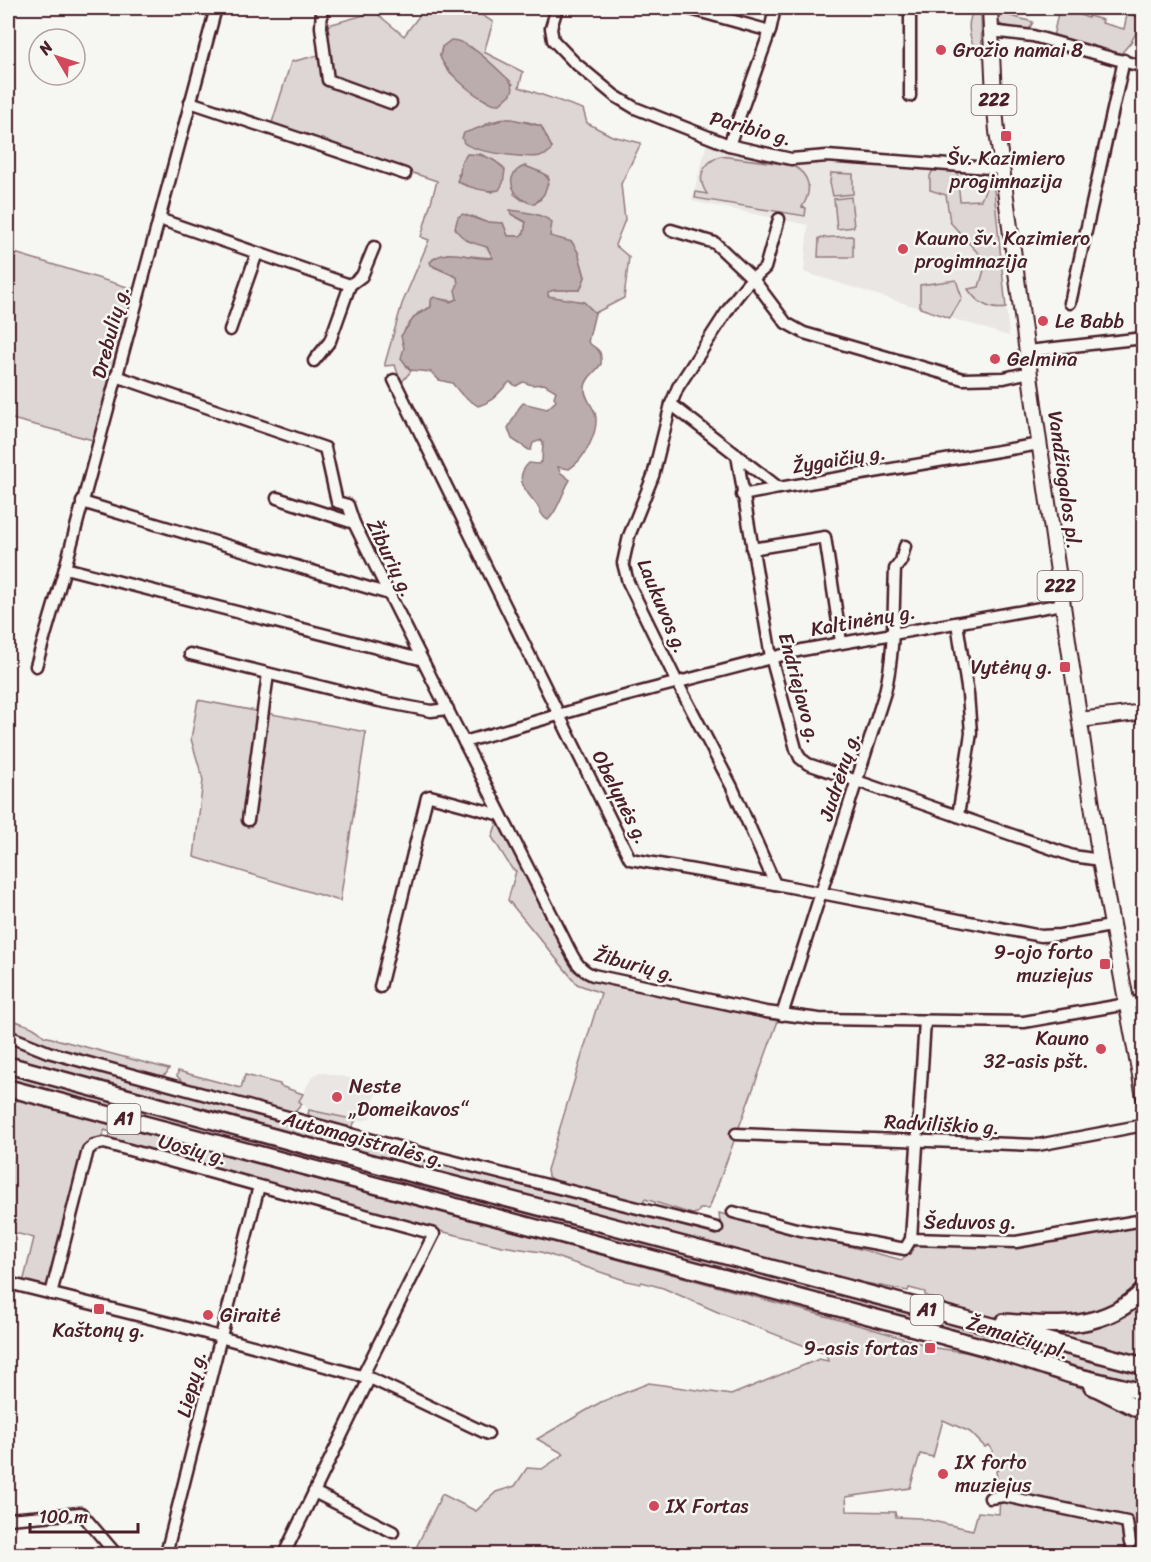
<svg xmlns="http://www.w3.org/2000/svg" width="1151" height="1562" font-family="Sriracha,sans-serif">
<rect width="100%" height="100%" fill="#f6f6f2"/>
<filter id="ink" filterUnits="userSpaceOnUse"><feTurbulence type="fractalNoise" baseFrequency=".0167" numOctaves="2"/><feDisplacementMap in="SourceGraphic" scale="12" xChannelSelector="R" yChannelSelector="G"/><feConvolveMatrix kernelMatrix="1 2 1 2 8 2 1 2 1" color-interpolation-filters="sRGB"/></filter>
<g filter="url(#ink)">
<g fill="#e9e6e3">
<path d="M707,143L760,157L823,160L992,173L1009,336L804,272L808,225L692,201Z"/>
<path d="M320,1072L378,1084L370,1118L362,1121L309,1110L299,1101L312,1077Z"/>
</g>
<g fill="#ddd6d5" stroke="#947a80" stroke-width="1.5" fill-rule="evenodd">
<path d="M425,8H471L493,22L484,52L523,72L519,87L583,109L587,123L612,136L641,143L621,184L625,220L615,245L629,257L624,298L595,313L583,302L548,297L547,292L554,290H580L585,277L578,252L511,214L526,222L524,233L520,236H508L503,223L485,222L472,216L465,240L487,247L493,258L447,254L433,259L434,267L457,277C459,285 456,291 457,299L455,301L432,298L431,307L418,313L405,329L404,360L407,367L412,370L401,383L395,365L385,366V363L402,304L429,240L421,237L437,181L271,126L291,62L327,53L321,27L375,12L404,36ZM442,47H471L513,84L489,103L447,70L440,56ZM504,119L528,122L541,126L552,148L543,155L530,156L494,151L474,131L490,122ZM480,154L493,160L502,166L493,192L462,184L458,175ZM525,166L548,176L549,180L540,200H522L514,194Z"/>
<path d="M977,8L981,10L982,57C970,47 963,20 977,8Z"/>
<path d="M994,8H1002L1003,14L1033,22L1028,32C1010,28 995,30 994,8Z"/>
<path d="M1073,12L1088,18L1089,16L1103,20L1102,23L1124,29L1127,14L1143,18V20L1131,42L1120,55L1053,37L1058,13Z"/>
<path d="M720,156L792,165C810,175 813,190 802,207L806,208L805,216L695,198L696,192L707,194C696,178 702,164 720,156Z"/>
<path d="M934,168L957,170L960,201L981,200L989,181L990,179L993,180L1006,308C990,311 976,302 968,289L979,287L987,260L977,252L950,222L946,195L930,190V176Z"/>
<path d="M831,173L853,174V194L833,196L830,183Z"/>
<path d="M851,197L854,227L837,229L834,199Z"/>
<path d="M851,236L853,237V257H818L819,238Z"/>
<path d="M8,251L134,289L93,440L8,418Z"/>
<path d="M956,280L962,298L950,318L920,308V285Z"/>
<path d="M198,700L366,732L340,901L194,857L203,780L191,739Z"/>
<path d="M499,817L574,971L590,980L741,1011L778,1021L709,1209H700L697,1213L692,1214L645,1199L643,1203H630L555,1183L548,1176L547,1170L601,993L577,984L508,900L516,871L512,869L492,837Z"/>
<path d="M8,1017C22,1026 30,1022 44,1036L169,1069L166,1074L160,1077C109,1064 55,1055 8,1030Z"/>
<path d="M8,1042L40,1055L101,1072L716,1235L720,1222L719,1213L902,1260L917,1240L1010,1248L1143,1225V1285L1107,1313L1024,1321L994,1317L952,1307L925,1295V1292L909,1288L908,1291L865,1283L657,1230L8,1056Z"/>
<path d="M178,1071L241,1088L245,1075L280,1084V1086L303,1094L299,1101L302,1104L295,1112H290L185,1084L177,1076Z"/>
<path d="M8,1072L1143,1373V1384L8,1082Z"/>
<path d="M8,1097L576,1248L869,1328L936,1348L965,1352L1046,1373L1109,1400L1143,1418V1554H413L442,1494L476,1511L496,1492L515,1486L527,1468L542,1469L564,1454L537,1439L601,1402L649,1383L731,1395L819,1359L828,1361L826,1354L720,1313L663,1288L642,1282L640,1284L627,1281L541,1252L502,1246L357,1211L109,1141L110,1132L105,1130L101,1137L85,1151L48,1289L23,1283L34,1238L8,1231ZM943,1420L970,1432L985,1447L989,1445L993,1451L991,1453L998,1470L996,1471L1000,1497L999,1514L978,1512L973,1530L919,1518L896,1517L895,1512L847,1511L846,1497L910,1488L920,1454L933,1457Z"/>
<path d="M309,1110L356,1120L351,1128C338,1130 318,1123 308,1114Z"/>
<path d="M1143,1294V1356L1037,1331L1059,1328Z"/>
</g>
<g fill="#bbadae" stroke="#8e747a" stroke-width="1.5">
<path d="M451,40C470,40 496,68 510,81L513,88L511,94L500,104C484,106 444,72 440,56L442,47Z"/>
<path d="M504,119H512L541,126L552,148C549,152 549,153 545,155C531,160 475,152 464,143L462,138L464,133Z"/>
<path d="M467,154C483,154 495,158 505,170L503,183L499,190C487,193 467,187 457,181L460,174L461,163Z"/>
<path d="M525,166L543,173L549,180L544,194L535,204C514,201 500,175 525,166Z"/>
<path d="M510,210C524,212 540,213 552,222L550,236L572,242L578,252L585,277L580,290H554L548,292V296L584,302L595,313L588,342C597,351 602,347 601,364C596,372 586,377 585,387C584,398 592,404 595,413C600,431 584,460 569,469L558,467L560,472L570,480C562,492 559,510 548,520C541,517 541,511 537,505C527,492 512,479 529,463L538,464L542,461L543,442L541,440L533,443L531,450H529L512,439L508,428L519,408L523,403L547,409L556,401L554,397L556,391L544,384L532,385L523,382L516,386L510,382C499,391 494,402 478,406L462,395L452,383L439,380L431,372L410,370L401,358L404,348L401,336L415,316L431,307V300L434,297L450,302L457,299L455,290L458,284L457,277L431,265L430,262C447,244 474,262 493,258L487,247C474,243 462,241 455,228L458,217L463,214L485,222L503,223L508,236H520L524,233L526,222L511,214Z"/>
</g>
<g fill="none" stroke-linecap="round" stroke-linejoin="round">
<defs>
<g id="minor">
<path d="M322,8L321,27L328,80L391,103"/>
<path d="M557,8L551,28L553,40L574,62L615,96L635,108L729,145L791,159L827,156L1003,169"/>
<path d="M687,8L770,31"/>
<path d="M990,31L1033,36L1144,67"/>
<path d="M910,96V8"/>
<path d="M190,102L405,174"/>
<path d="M729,145L770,31L775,8"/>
<path d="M159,219L350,285L362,276L374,247"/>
<path d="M671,230L715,243L753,279L786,323L804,333L963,379L1004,378L1030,372"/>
<path d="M1070,303L1124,60"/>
<path d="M230,330L257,253"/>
<path d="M1028,351L1144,338"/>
<path d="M314,361L330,341L350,285"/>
<path d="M116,376L325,448L337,502L348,505L354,523C424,666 498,807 569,949C575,961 580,970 593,975L766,1012L819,1019L1024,1022L1144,1001"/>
<path d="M394,380L630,859L775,884L1041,936L1060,935L1111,926"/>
<path d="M671,404L779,488L1040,444"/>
<path d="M737,455L771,657L796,749L800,758L808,764L1073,856L1100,860"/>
<path d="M742,495L779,488"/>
<path d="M277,498L354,523"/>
<path d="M82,502L389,594"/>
<path d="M752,549L825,537L841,642"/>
<path d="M65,568L420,659"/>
<path d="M957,623L968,694L971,733L958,816"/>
<path d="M190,654L379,701L431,711L448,709"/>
<path d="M36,666L65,568L216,8"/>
<path d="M464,742L617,698L802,650L1063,604"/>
<path d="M248,820L268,674"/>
<path d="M775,884L732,787L677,682L628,582L623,563L629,536L653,476L671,404L678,387L735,299L747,284L765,268L779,219"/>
<path d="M380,987L427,797L430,796L501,815"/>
<path d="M782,1015L885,692C895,651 893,611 895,569L901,561L905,546"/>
<path d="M8,1036L48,1052L428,1155L717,1228"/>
<path d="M736,1134L1038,1145L1144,1125"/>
<path d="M733,1212L796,1229L905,1249L911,1239L925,1021"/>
<path d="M911,1239L1016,1242L1143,1220"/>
<path d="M8,1283L169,1323L372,1379L488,1434"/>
<path d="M51,1294L88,1150L94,1145L104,1143L434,1234L362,1377"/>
<path d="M314,1492L393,1532"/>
<path d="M990,1498L1004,1496L1127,1522L1130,1543"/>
<path d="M8,1519L81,1513L116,1554"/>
<path d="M166,1554L259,1186"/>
<path d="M284,1554L369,1379"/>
</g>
<g id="major">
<path d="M990,8L994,97L997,131L1038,434L1100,860L1144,1097"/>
<path d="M1080,720L1144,712"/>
</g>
<g id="highway">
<path d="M8,1065L314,1148L1144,1366"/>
<path d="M8,1088L914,1328L991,1349L1071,1375L1144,1392"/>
<path d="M1004,1322C1056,1326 1104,1331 1144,1290"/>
<path d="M1092,1386L1144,1412"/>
</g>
</defs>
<use href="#minor" stroke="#4a1f2b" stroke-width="15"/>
<use href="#major" stroke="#4a1f2b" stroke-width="18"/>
<use href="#highway" stroke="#4a1f2b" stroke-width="20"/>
<use href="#minor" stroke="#f6f6f2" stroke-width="10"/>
<use href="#major" stroke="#f6f6f2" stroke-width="14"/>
<use href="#highway" stroke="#f6f6f2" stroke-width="15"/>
</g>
</g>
<g fill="#d1495b" stroke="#f6f6f2" stroke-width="2">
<circle cx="941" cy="50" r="6"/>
<rect x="1000" y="130" width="12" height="12" rx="3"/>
<circle cx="903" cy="249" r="6"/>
<circle cx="1043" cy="321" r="6"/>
<circle cx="995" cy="359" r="6"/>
<rect x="1059" y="661" width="12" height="12" rx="3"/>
<rect x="1099" y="958" width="12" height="12" rx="3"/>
<circle cx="1101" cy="1049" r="6"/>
<circle cx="337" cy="1097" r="6"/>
<rect x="93" y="1303" width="12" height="12" rx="3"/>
<circle cx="208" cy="1315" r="6"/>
<rect x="924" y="1342" width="12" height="12" rx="3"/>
<circle cx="943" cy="1474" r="6"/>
<circle cx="654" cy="1506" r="6"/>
</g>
<g text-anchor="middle" stroke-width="5" stroke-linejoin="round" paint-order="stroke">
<g fill="#f6f6f2" stroke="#7e6067" stroke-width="1.5">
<rect x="971.5" y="85" width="45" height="30" rx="4.5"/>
<rect x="1037.5" y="571" width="45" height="30" rx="4.5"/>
<rect x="107.5" y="1104" width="33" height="30" rx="4.5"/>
<rect x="910.5" y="1295" width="33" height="30" rx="4.5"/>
</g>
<g font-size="18" font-weight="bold" fill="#4a1f2b">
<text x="994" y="106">222</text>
<text x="1060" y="592">222</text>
<text x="124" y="1125">A1</text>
<text x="927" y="1316">A1</text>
</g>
<g font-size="20" fill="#4a1f2b" stroke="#f6f6f2" text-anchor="start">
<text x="953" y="57">Grožio namai 8</text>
<text x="1006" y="165" text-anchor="middle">Šv. Kazimiero<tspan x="1006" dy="23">progimnazija</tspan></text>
<text x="915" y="245">Kauno šv. Kazimiero<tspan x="915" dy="23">progimnazija</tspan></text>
<text x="1055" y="328">Le Babb</text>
<text x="1007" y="366">Gelmina</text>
<text x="1053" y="674" text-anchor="end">Vytėnų g.</text>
<text x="1093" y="959" text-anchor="end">9-ojo forto<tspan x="1093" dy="23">muziejus</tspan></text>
<text x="1089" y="1045" text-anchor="end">Kauno<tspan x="1089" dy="23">32-asis pšt.</tspan></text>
<text x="349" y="1093">Neste<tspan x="349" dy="23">„Domeikavos“</tspan></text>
<text x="220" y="1322">Giraitė</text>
<text x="99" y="1337" text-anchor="middle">Kaštonų g.</text>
<text x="918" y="1355" text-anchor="end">9-asis fortas</text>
<text x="955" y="1469">IX forto<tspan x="955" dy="23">muziejus</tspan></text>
<text x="666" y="1513">IX Fortas</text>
</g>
<g font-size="20" fill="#4a1f2b" stroke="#f6f6f2">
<text transform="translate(751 128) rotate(15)" y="7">Paribio g.</text>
<text transform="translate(110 332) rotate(-75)" y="7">Drebulių g.</text>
<text transform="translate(839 459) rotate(-9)" y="7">Žygaičių g.</text>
<text transform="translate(1065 480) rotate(82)" y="7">Vandžiogalos pl.</text>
<text transform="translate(391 558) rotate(64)" y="7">Žiburių g.</text>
<text transform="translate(663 606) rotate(67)" y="7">Laukuvos g.</text>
<text transform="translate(863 620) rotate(-10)" y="7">Kaltinėnų g.</text>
<text transform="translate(800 688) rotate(75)" y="7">Endriejavo g.</text>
<text transform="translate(839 776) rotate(-72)" y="7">Judrėnų g.</text>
<text transform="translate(621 797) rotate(63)" y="7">Obelynės g.</text>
<text transform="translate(635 964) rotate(15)" y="7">Žiburių g.</text>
<text transform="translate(942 1124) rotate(3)" y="7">Radviliškio g.</text>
<text transform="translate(364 1139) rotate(15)" y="7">Automagistralės g.</text>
<text transform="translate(193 1149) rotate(15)" y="7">Uosių g.</text>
<text x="970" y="1229">Šeduvos g.</text>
<text transform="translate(1018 1337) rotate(17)" y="7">Žemaičių pl.</text>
<text transform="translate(191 1384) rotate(-76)" y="7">Liepų g.</text>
</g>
</g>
<rect width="1151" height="1562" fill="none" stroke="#f6f6f2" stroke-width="30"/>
<rect x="15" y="15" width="1121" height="1532" fill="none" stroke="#4a1f2b" stroke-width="2" filter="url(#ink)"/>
<g transform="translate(57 57) rotate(309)"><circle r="28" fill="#f6f6f2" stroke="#b1a0a2" stroke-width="1.5"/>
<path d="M0-4.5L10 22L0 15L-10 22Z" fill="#d1495b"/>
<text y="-9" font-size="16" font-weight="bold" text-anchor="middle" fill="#4a1f2b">N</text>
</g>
<path d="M30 1523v9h108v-9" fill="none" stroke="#4a1f2b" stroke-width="3"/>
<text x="39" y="1523" font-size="18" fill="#4a1f2b" stroke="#f6f6f2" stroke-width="4.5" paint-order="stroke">100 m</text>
</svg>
